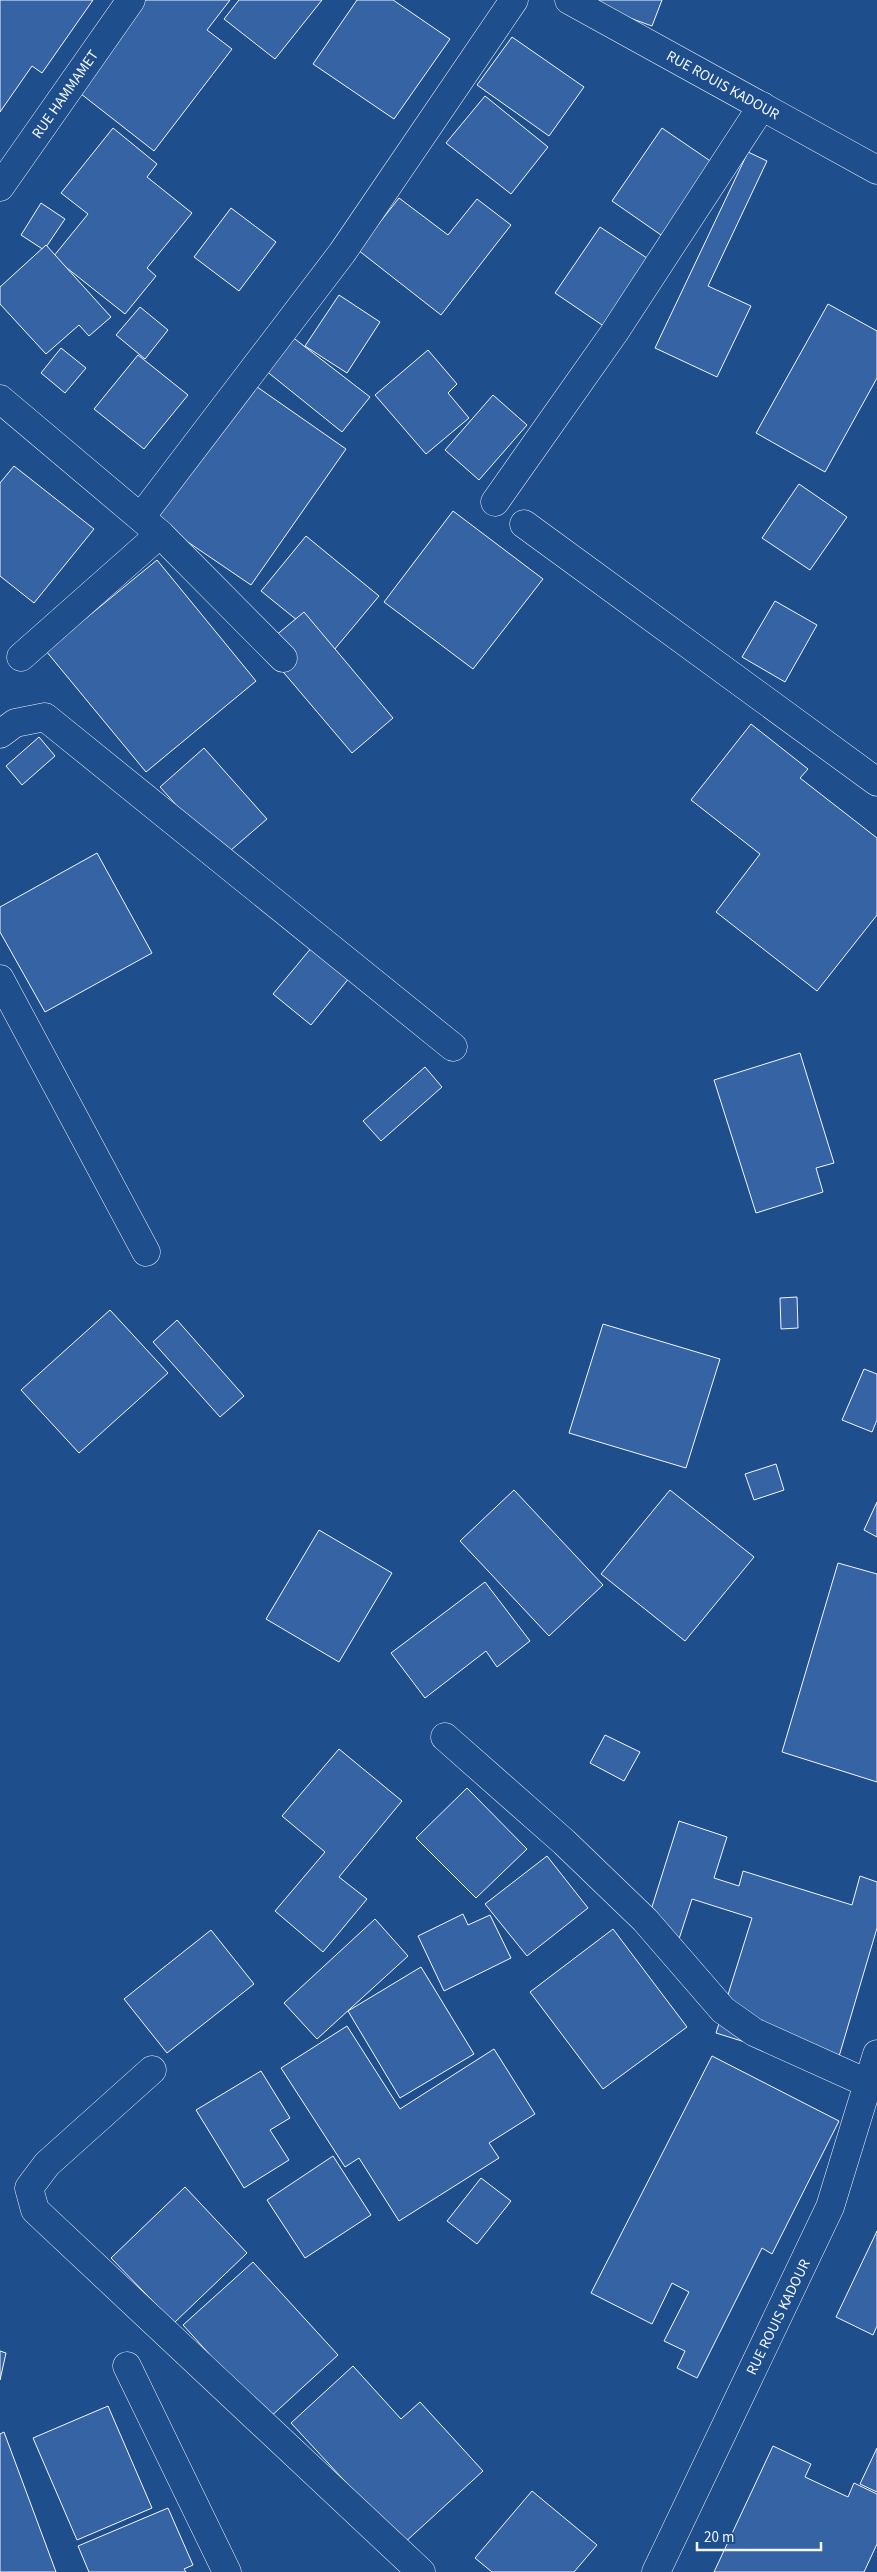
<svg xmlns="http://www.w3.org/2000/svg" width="877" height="2572" font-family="'Source Sans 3',sans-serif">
<rect width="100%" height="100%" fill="#1f4e8c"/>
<g fill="#3563a3" stroke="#f2f6ff">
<path d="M0,0H93L42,73L32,66L0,112Z"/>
<path d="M145,0H230L207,30L232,49L154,151L76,90Z"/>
<path d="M239,0H322L275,59L224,19Z"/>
<path d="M357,0H393L450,39L394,119L313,64Z"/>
<path d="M589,0H662L652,26L594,5Z"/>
<path d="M512,37L584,87L549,136L477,85Z"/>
<path d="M485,96L548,147L511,194L446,143Z"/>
<path d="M113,128L157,164L147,177L192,213L147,268L156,276L125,314L53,257L88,214L61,193Z"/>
<path d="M662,128L725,171L674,244L612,201Z"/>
<path d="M748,152L767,161L708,286L751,306L717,377L655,348Z"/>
<path d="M399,198L448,235L477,199L511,225L441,315L358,250Z"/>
<path d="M41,203L65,219L44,250L21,235Z"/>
<path d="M231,208L276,242L239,291L194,257Z"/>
<path d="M600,227L653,262L608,329L555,293Z"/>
<path d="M46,245L111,317L89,336L79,325L46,354L0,304V287Z"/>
<path d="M339,295L380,322L347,373L305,346Z"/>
<path d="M828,304L877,331V378L825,472L756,433Z"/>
<path d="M140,307L168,330L145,359L116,335Z"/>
<path d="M291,336L370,397L342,432L265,370Z"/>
<path d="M61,348L86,368L65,393L41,373Z"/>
<path d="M428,350L457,384L448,393L469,418L426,454L375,395Z"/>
<path d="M138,355L188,395L144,449L94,409Z"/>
<path d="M250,382L346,449L251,585L154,519Z"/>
<path d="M493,395L527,425L479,480L445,450Z"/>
<path d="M14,466L94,529L34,603L0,576V483Z"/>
<path d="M799,484L847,517L810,570L762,538Z"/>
<path d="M453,511L543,579L473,669L384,602Z"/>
<path d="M306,536L379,596L334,650L261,591Z"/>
<path d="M157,560L256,681L146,772L46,651Z"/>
<path d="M775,601L817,625L785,682L742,657Z"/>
<path d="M304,612L393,718L352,753L262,647Z"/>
<path d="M751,724L808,769L800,778L877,838V915L817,991L716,912L760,854L691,800Z"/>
<path d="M39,737L55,756L22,785L6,766Z"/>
<path d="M204,748L267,819L223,857L160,787Z"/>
<path d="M97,853L152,953L45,1012L0,932V907Z"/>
<path d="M312,947L350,977L311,1025L273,994Z"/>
<path d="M800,1053L834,1163L816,1168L823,1192L756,1213L714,1080Z"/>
<path d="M425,1067L442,1087L381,1141L363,1121Z"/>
<path d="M797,1297L798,1328L781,1329L780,1298Z"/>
<path d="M110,1310L168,1373L79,1453L21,1390Z"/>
<path d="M177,1320L244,1396L220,1417L153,1342Z"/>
<path d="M603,1324L720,1359L686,1468L569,1433Z"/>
<path d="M864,1369L877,1374V1420L872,1432L842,1420Z"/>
<path d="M776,1464L784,1490L754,1500L745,1474Z"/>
<path d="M514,1490L603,1585L549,1636L460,1541Z"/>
<path d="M670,1490L754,1557L685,1641L601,1574Z"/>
<path d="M877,1502V1537L864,1530Z"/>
<path d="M319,1530L392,1573L339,1662L266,1619Z"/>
<path d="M838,1563L877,1574V1782L782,1752Z"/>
<path d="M485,1582L530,1641L497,1667L486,1651L425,1698L391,1653Z"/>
<path d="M605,1735L640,1752L624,1781L590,1763Z"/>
<path d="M339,1749L402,1801L339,1877L367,1899L323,1952L275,1911L325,1852L282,1816Z"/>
<path d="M467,1788L527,1849L476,1898L416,1838Z"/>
<path d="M679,1821L727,1837L714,1878L739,1886L743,1871L852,1905L860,1876L877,1882V1928L835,2070L716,2033L752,1918L692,1899L679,1939L645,1929Z"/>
<path d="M547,1856L588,1908L527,1956L485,1904Z"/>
<path d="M463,1914L468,1925L490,1915L511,1958L444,1991L418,1936Z"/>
<path d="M375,1919L408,1956L317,2039L284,2003Z"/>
<path d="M613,1929L687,2027L603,2089L530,1992Z"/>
<path d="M211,1930L254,1984L167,2053L124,1999Z"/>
<path d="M421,1967L474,2054L400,2098L348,2011Z"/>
<path d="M347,2026L400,2109L494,2049L535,2114L489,2143L499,2158L399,2221L359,2158L345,2167L281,2068Z"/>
<path d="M712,2056L839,2121L772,2254L762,2248L697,2378L677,2368L685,2351L664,2341L689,2292L672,2283L652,2324L591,2293Z"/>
<path d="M261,2071L290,2118L270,2130L289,2160L244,2188L196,2110Z"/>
<path d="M333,2156L371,2215L305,2258L267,2200Z"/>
<path d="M481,2178L511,2201L477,2244L447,2221Z"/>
<path d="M185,2187L247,2253L174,2323L111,2258Z"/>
<path d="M877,2231V2326L873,2335L836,2317Z"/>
<path d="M253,2262L338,2355L268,2419L183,2325Z"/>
<path d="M0,2351L6,2353L0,2380Z"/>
<path d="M353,2366L401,2419L420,2402L483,2471L403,2544L291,2423Z"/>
<path d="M108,2406L152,2508L77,2540L33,2438Z"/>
<path d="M4,2432L56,2572H0V2434Z"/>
<path d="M773,2446L811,2464L805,2477L848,2497L854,2483L877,2494V2544L864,2572H714Z"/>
<path d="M877,2448V2492L860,2484Z"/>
<path d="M532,2491L597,2545L574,2572H492L475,2558Z"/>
<path d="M168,2508L193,2565L184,2569L186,2572H89L78,2546Z"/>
</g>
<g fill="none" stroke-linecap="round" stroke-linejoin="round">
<defs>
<g id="street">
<path d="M569,0L877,170"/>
<path d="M0,187L131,0"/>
<path d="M0,399L160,534L283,658"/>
<path d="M495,502L614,333L762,106"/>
<path d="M141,517L342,253L514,0"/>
<path d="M524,524L877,782"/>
<path d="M21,657L160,534"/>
<path d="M0,734L15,723L45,717L453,1047"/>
<path d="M0,979L146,1252"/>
<path d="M445,1737L564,1842L645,1920L723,2010L754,2032L867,2083"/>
<path d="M152,2070L47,2164L29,2188L35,2210L421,2572"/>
<path d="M127,2366L227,2572"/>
<path d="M656,2572L830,2207L877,2054"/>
</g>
</defs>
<use href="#street" stroke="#f2f6ff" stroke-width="29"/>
<use href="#street" stroke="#1f4e8c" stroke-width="28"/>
</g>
<g text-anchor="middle" stroke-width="4" stroke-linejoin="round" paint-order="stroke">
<g font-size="15" fill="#f2f6ff" stroke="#1f4e8c">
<text transform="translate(723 85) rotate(29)" y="5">RUE ROUIS KADOUR</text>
<text transform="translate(65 94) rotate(-55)" y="5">RUE HAMMAMET</text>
<text transform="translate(778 2317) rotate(-64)" y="5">RUE ROUIS KADOUR</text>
</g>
</g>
<path d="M697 2542v8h124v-8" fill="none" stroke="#f2f6ff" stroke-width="2.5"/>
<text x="704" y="2542" font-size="15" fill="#f2f6ff" stroke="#1f4e8c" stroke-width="4" paint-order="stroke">20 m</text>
</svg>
